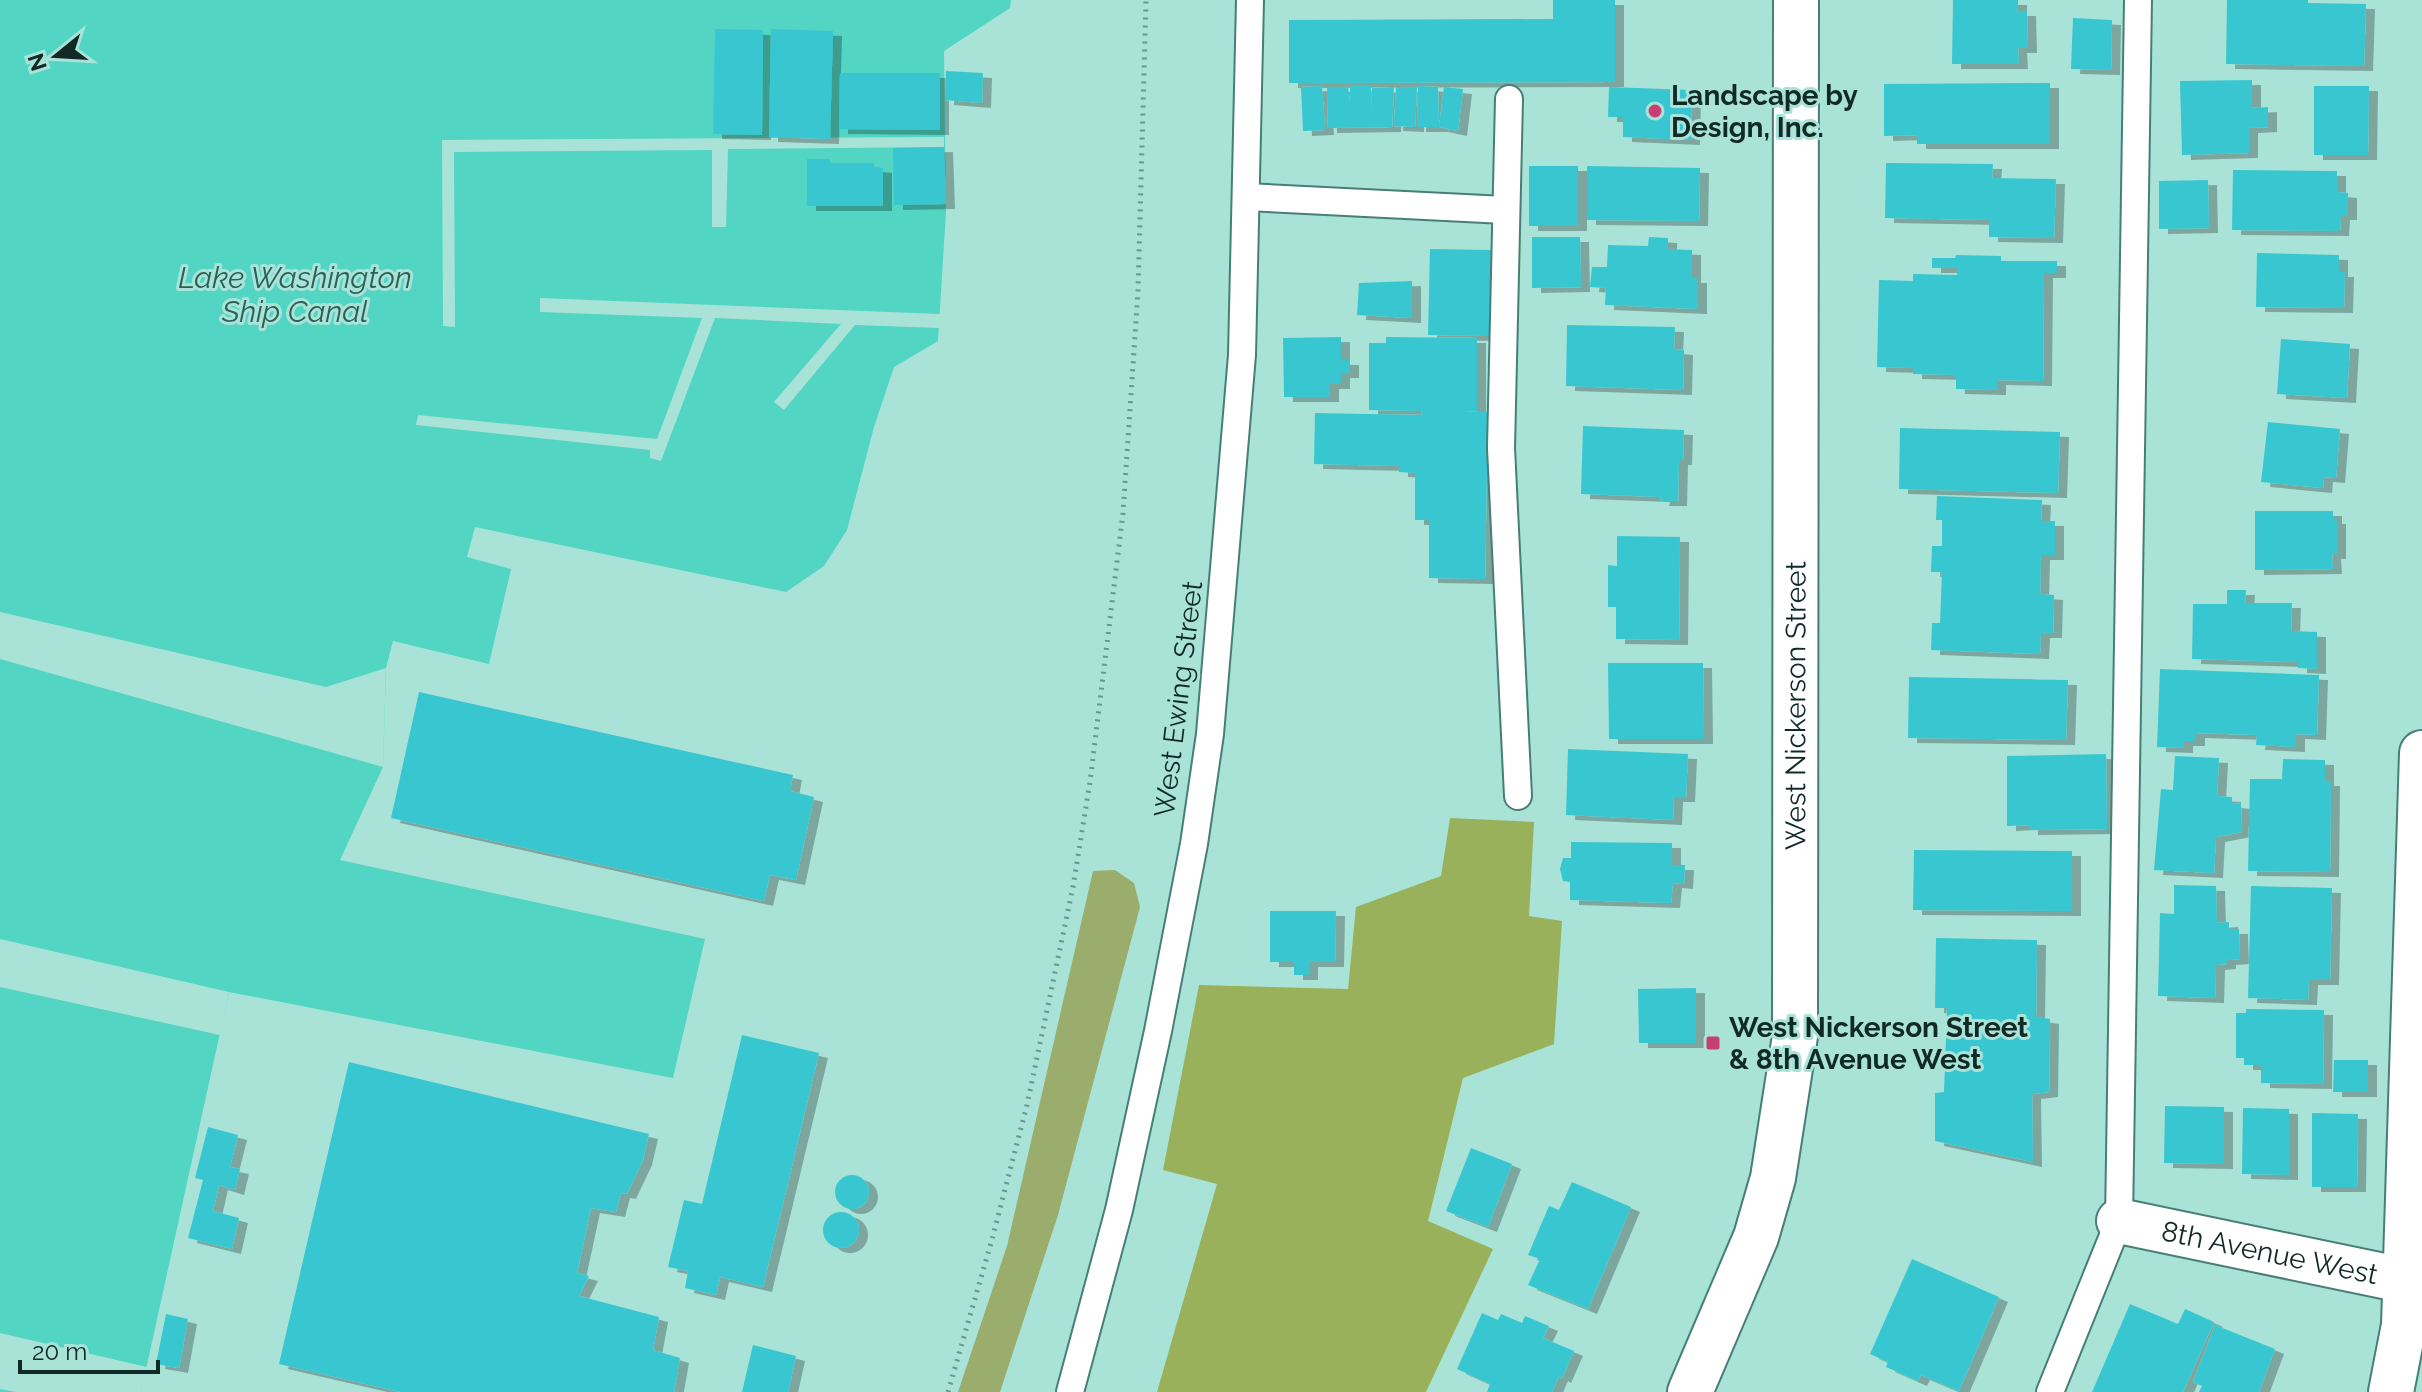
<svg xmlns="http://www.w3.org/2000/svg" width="2422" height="1392" font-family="Raleway,sans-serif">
<defs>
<filter id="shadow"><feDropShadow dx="9" dy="5" stdDeviation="0" flood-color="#0004"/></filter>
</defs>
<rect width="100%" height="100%" fill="#a9e3d8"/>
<path fill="#9aad6c" d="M1115,870L1134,883L1140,907L1058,1215L1000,1392H958L1007,1246L1093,871Z"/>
<path fill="#99b15a" d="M1450,818L1534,822L1529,916L1562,921L1554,1044L1463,1078L1428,1221L1493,1249L1426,1392H1157L1217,1184L1163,1170L1199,985L1348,989L1356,907L1441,876Z"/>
<path fill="#52d5c2" d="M0,0H1011L1010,8L944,51L946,211L938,341L894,367L874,427L847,530L824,566L786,592L475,527L467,557L511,569L489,664L393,641L386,668L383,767L340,860L705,939L673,1078L229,992L141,1392H0Z"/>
<g fill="#a9e3d8">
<path d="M944,137V147L728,149L726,227H712V150L454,152L455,327L443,326L442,140Z"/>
<path d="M540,298L940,314V328L855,325L784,410L774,402L841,324L715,318L661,461L650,458V450L416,425L418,415L657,439L702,318L540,312Z"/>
<path d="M0,612L326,687L386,668L383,767L0,659Z"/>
<path d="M0,939L229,992L220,1035L0,987Z"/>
<path d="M0,1333L147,1367L141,1392H16L0,1389Z"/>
</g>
<g fill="#38c7d1" filter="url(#shadow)">
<path d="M1553,0H1615V82L1289,83V20L1553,19Z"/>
<path d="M1953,0H2018V11H2027L2028,48H2018L2019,64H1952Z"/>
<path d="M2227,0H2308V3L2366,4L2364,66L2226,64Z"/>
<path d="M2073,18L2112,20L2111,70L2071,69Z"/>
<path d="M715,29L763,30L762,135L713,134Z"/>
<path d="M771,29L833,31L830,139L769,137Z"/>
<path d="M946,71L983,73L982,103L945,100Z"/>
<path d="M840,73H940V130L839,129Z"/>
<path d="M2252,80V108L2268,107V127L2249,128V153L2182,155L2180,81Z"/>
<path d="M2050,83V144H1917V135L1884,136V84Z"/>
<path d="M1322,86L1325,130L1303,131L1301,87Z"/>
<path d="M1350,86H1371V112L1372,88L1394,87L1392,127L1328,128L1327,87H1348L1350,103Z"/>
<path d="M1418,86L1438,87L1439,127L1444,87L1463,89L1458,131L1439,127H1417Z"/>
<path d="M2314,86H2369L2368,155H2314Z"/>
<path d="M1396,87H1417L1415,127L1394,126Z"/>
<path d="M1609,87L1692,90L1691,140L1623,137V117H1608Z"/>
<path d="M944,147L946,204L894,205L893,148Z"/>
<path d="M807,159H830V163H874V167L883,168V206H807Z"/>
<path d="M1886,163L1993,164L1992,178L2056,179L2054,238L1989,237V220L1885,218Z"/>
<rect x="1529" y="166" width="49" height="60"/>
<path d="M1587,166L1700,168L1699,221L1587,220Z"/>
<path d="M2233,170L2337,171V192L2348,193V215H2341L2340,231L2232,230Z"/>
<path d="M2208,180L2209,228L2159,229V181Z"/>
<path d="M1532,237H1580L1581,287L1532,288Z"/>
<path d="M1649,237L1668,238V249L1692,250V278H1698V309L1605,305L1606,288L1590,287L1592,267H1607L1608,245L1648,246Z"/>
<path d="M1430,249L1491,250L1489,336L1428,335Z"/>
<path d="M2257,253L2339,255V272H2345L2344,308L2256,307Z"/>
<path d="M1956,255L2001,256V261H2057V273H2044L2043,381L1997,380V390L1956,389V375L1913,374V368L1877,367L1879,280L1913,281V274L1957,275V268H1932V258H1955Z"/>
<path d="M1412,281V318L1357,315L1359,283Z"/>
<path d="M1567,325L1675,327L1674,349L1684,350L1683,390L1566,386Z"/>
<path d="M1341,337V360H1350V373H1341V384H1330V397H1284L1283,338Z"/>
<path d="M1386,337L1477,338V411L1464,412H1488L1485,579L1429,578V520H1415V473L1399,472V466L1314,464L1315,413L1422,415L1421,411L1369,410V343H1386Z"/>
<path d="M2281,339L2350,344L2347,398L2277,394Z"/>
<path d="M2268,422L2340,429L2336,478L2324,477L2323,488L2261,482Z"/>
<path d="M1583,426L1684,430L1683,460H1679L1678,501H1660L1661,497L1581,494Z"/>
<path d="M1900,428L2060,432L2058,493L1899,489Z"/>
<path d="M1937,496L2042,500L2041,521H2055V555H2041L2040,594L2054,595L2053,633H2041L2040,654L1931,650L1932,623H1940L1942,572H1931L1932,546H1942V520H1936Z"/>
<path d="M2255,511H2333V519H2337V554H2332L2333,569L2255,570Z"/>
<path d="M1617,536L1680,537L1679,640L1616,639V607H1608V565L1617,566Z"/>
<path d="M2227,590H2246L2245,603H2292L2291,631L2317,632V669L2298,668V662L2192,659L2193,604H2227Z"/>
<path d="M1608,663H1703L1704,739H1609Z"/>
<path d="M2160,669L2319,675L2317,735L2296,734V747L2256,745L2257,735L2196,733V741H2184V748L2157,747Z"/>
<path d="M1909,677L2068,680L2066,740L1908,738Z"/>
<path d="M419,692L793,775L790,791L814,797L796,880L770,875L764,901L391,818Z"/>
<path d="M1568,749L1688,754L1686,797H1674L1673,820L1566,815Z"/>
<path d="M2106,754L2107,829L2029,830V825L2007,826V756Z"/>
<path d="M2175,756L2219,758L2217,796L2232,797V803L2241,804L2242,832L2216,837L2214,873L2154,870L2161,789L2173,790Z"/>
<path d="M2283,759L2325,760V781H2331L2330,872L2248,871L2250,779H2282Z"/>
<path d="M1571,842L1672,843V865H1685L1684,884L1673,883L1671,903L1570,900V882L1563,881L1560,869L1563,858H1571Z"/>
<path d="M1914,850L2072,851V911L1913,910Z"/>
<path d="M2174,885L2216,886L2217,923L2229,922V929H2239L2240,959L2227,960V964L2216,965L2215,998L2158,996L2160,913L2174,914Z"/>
<path d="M2251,886L2332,888L2330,980H2309L2308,1000L2248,998Z"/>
<path d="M1270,911H1336L1335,962H1309V975H1294V962H1270Z"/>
<path d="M1936,938L2037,940L2036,1017L2050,1019L2049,1092L2032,1094L2033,1162L1935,1141V1093L1944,1092L1947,1008H1935Z"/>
<path d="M1696,988V1043H1639L1638,989Z"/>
<path d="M2246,1009L2324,1010L2323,1084L2261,1083V1065H2244V1058H2236V1013H2246Z"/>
<path d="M742,1035L819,1053L763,1287L720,1277L716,1295L685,1288L688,1271L668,1267L684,1200L702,1204Z"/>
<path d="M2334,1060H2368V1092H2333Z"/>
<path d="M349,1062L649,1134L643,1160L627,1194L621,1193L616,1212L591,1208L577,1273L589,1276L579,1296L659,1317L653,1350L680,1358L674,1392H400L279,1364Z"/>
<path d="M2165,1106L2224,1107V1164L2164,1163Z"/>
<path d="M2243,1108L2289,1109V1175L2242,1174Z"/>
<path d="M2312,1113L2358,1114L2357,1187H2312Z"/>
<path d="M208,1127L238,1135L230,1167L240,1169L235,1190L219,1185L213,1211L239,1218L232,1249L188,1238L203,1180L195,1178Z"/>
<path d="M1471,1148L1512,1164L1488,1227L1446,1211Z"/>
<circle cx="852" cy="1192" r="17"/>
<path d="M1572,1182L1631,1207L1588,1309L1528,1285L1540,1259L1528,1255L1549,1206L1559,1210Z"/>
<circle cx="841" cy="1230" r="18"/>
<path d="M1912,1259L1999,1297L1959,1391L1921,1375L1918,1381L1886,1367L1888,1362L1870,1354Z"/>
<path d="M2130,1304L2178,1324L2185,1309L2214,1322L2183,1392H2092Z"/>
<path d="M1482,1313L1498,1320L1501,1314L1522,1323L1525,1316L1549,1326L1543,1338L1574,1351L1562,1378L1559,1376L1552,1392H1487L1490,1384L1457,1369Z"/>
<path d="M166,1314L188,1319L179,1368L156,1364Z"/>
<path d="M2215,1325L2275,1349L2259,1392H2199L2202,1386L2193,1382Z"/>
<path d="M753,1345L796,1356L788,1392H742Z"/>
</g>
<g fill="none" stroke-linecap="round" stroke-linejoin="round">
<defs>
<g id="service">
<path d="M1509,99L1501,448L1518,796"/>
<path d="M1247,197L1505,210"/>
<path d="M1070,1392L1119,1210L1158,1031L1194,844L1210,734L1242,355L1250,0"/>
<path d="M2050,1392L2119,1221L2138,0"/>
</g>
<g id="minor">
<path id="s1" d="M2119,1221L2422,1284"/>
<path d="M2391,1392L2404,1325L2422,753"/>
</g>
<g id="primary">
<path id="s2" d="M1690,1392L1756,1237L1773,1178L1795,1036L1796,0"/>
</g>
</defs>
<use href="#service" stroke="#477f76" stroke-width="30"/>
<use href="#minor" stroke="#477f76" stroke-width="48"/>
<use href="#primary" stroke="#477f76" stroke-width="48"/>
<path stroke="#6a968d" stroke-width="5" stroke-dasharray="2 6" stroke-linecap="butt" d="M948,1392L991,1243L1027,1105L1073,887L1090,782L1123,513L1138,291L1146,0"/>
<use href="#service" stroke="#fff" stroke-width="26"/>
<use href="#minor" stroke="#fff" stroke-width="44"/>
<use href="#primary" stroke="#fff" stroke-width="44"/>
</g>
<g fill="#c93e71" stroke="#a9e3d8" stroke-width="3">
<circle cx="1655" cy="111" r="8"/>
<rect x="1705" y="1035" width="16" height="16" rx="4"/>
</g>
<g text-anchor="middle" stroke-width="6" stroke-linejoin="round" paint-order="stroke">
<g font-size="28" font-weight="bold" fill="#122a26" stroke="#a9e3d8" text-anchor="start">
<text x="1671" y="105">Landscape by<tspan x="1671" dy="32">Design, Inc.</tspan></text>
<text x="1729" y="1037">West Nickerson Street<tspan x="1729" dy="32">&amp; 8th Avenue West</tspan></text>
</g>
<g font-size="28" fill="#122a26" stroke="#a9e3d8">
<text transform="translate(1178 699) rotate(-83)" y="10">West Ewing Street</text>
<text dy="10" stroke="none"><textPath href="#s2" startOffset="704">West Nickerson Street</textPath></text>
<text dy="10" stroke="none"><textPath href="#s1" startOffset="154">8th Avenue West</textPath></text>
</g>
<g font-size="30" font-style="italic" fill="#2a6057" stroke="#a9e3d8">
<text x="295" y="288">Lake Washington<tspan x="295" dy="34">Ship Canal</tspan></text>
</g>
</g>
<g transform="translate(56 56) rotate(252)" stroke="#a9e3d8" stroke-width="6" paint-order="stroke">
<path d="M0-6L14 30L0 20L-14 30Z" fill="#122a26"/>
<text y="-12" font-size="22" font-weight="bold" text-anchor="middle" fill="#122a26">N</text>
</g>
<path d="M20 1360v12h138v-12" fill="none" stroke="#122a26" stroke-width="4"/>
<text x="32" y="1360" font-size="24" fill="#122a26" stroke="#a9e3d8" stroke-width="6" paint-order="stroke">20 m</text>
</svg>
